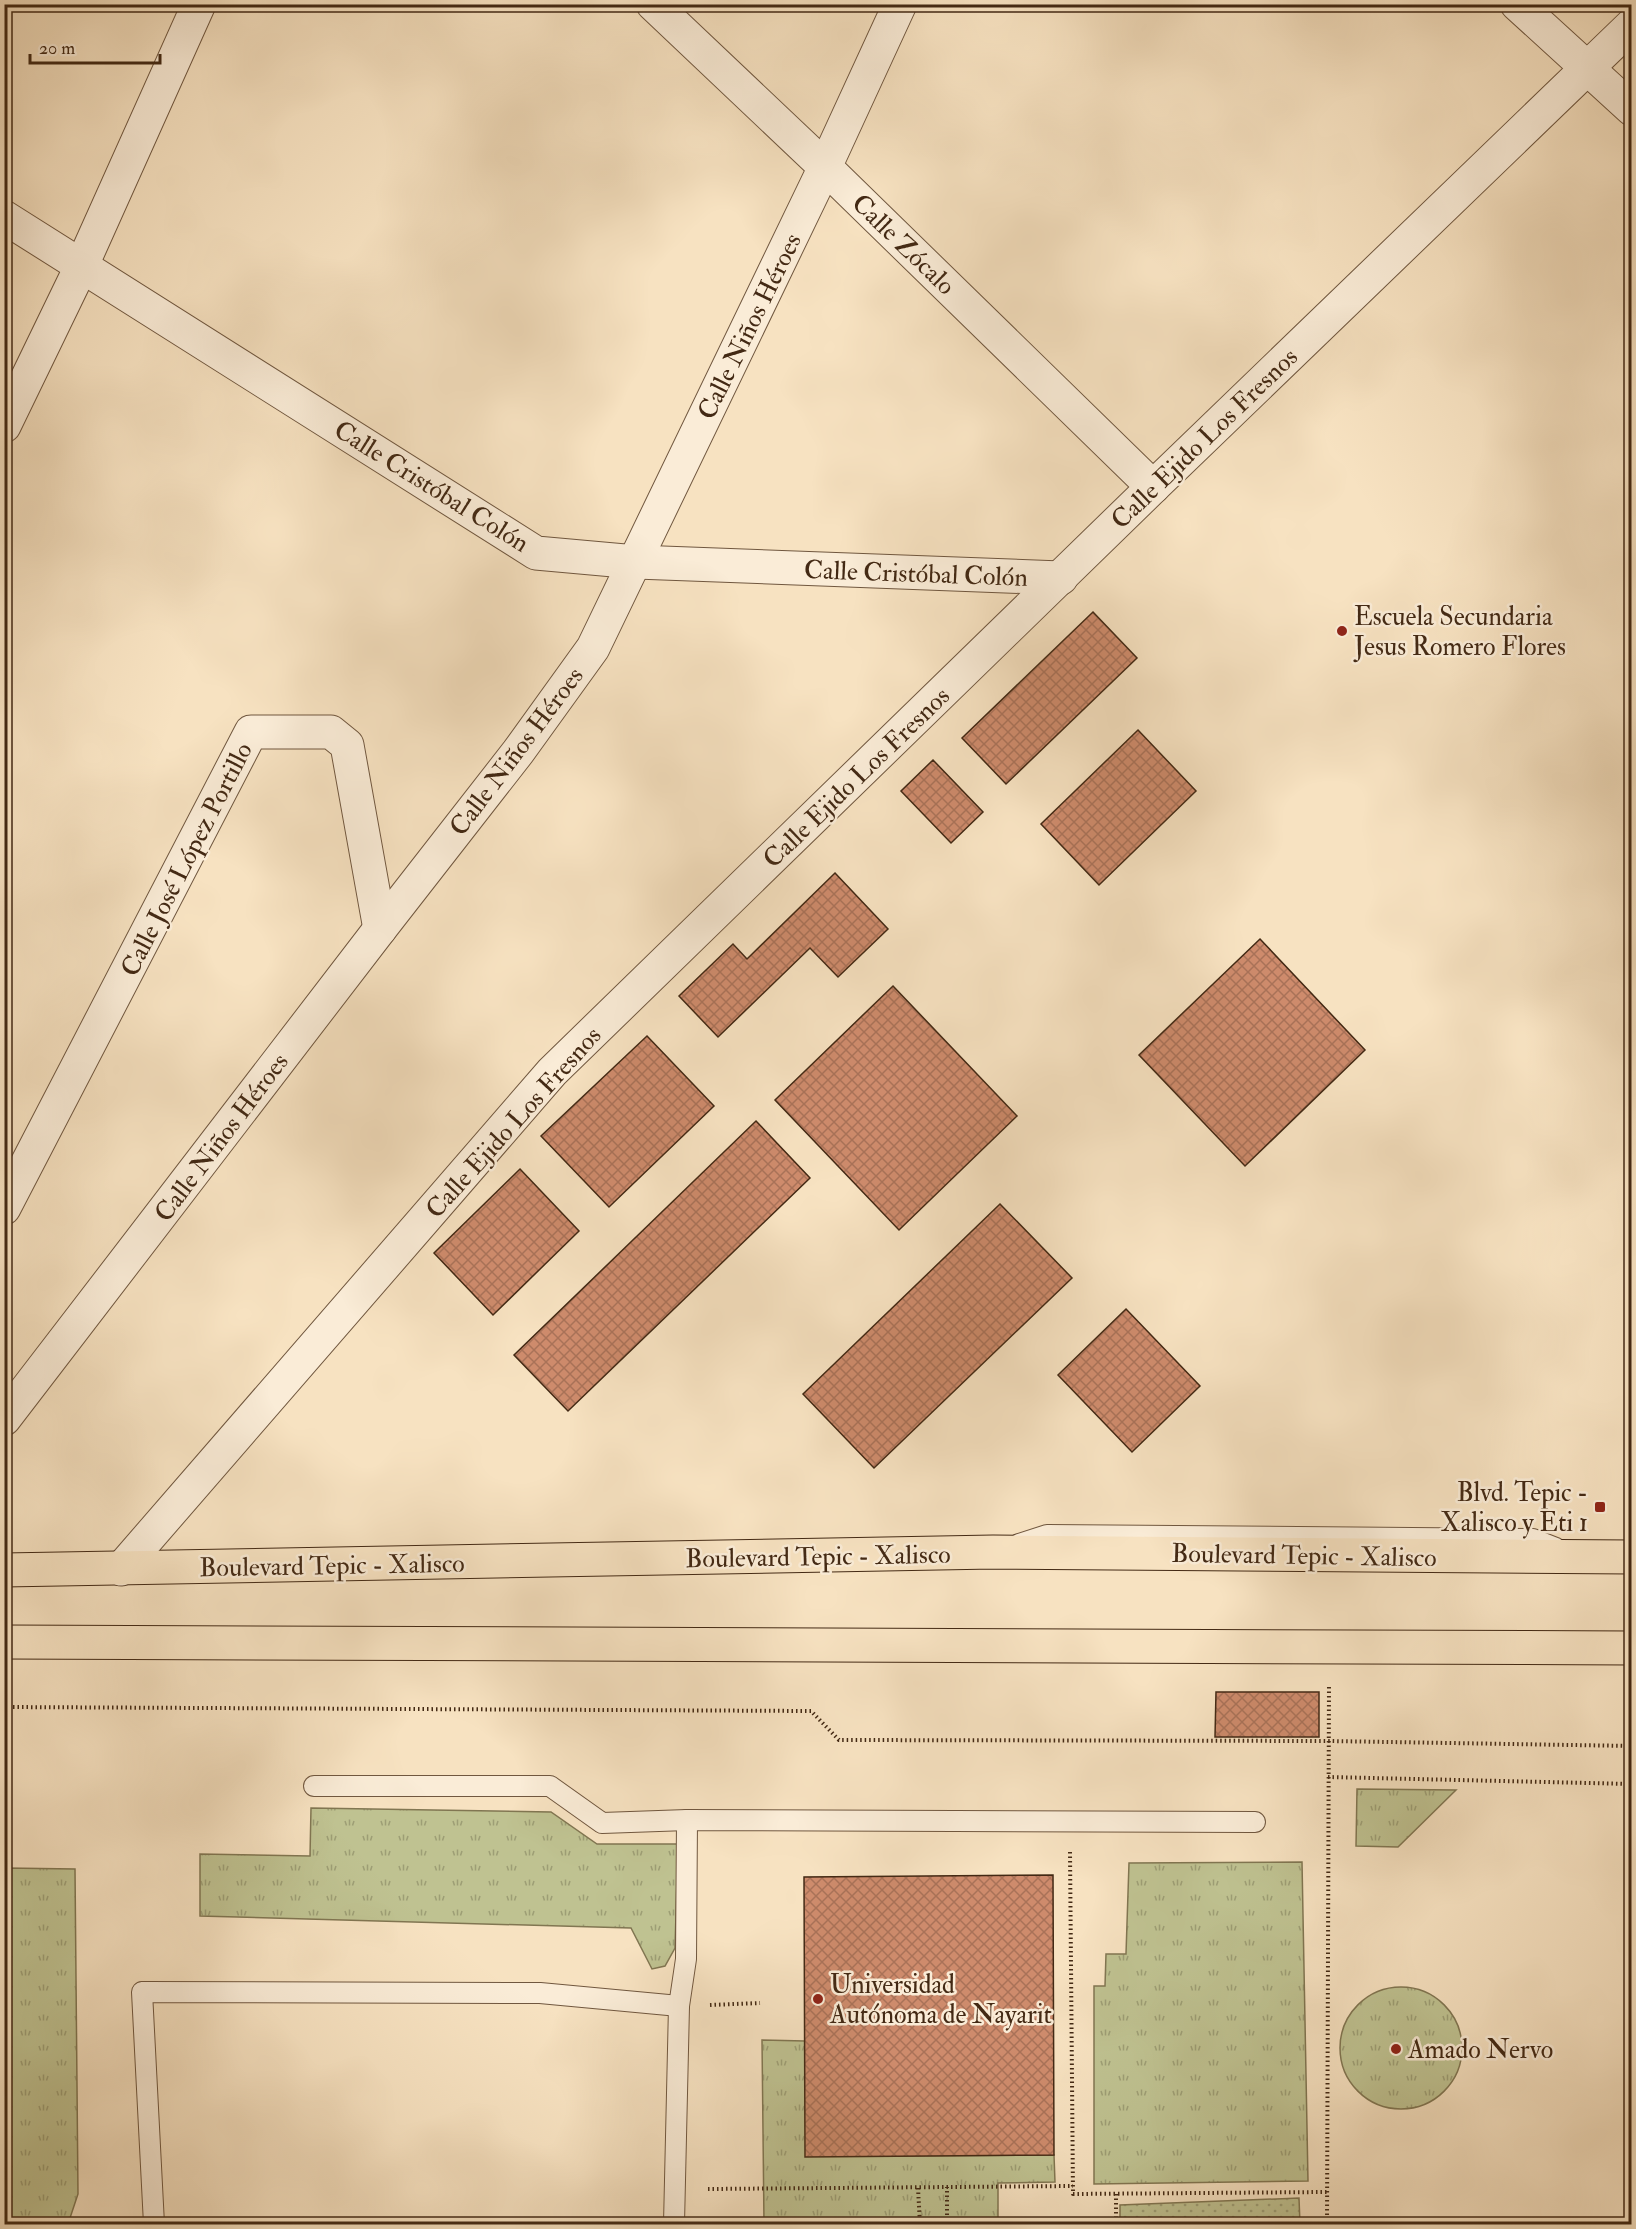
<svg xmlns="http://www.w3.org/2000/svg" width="1636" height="2229" font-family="'IM FELL Double Pica',serif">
<defs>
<pattern id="grass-tufts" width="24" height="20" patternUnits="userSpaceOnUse" patternTransform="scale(1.5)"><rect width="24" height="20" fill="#bfc291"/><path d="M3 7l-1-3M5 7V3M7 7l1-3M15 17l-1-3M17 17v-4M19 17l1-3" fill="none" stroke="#9d9e75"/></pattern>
<pattern id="park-dots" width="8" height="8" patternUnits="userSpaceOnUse" patternTransform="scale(1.5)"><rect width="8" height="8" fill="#bfc291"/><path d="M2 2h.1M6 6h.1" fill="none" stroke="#9d9e75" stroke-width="1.8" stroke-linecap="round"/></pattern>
<pattern id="building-cross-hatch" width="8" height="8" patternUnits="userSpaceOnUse" patternTransform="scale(1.5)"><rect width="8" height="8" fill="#ce8b6c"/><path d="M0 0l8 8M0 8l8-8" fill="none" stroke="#a97258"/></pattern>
</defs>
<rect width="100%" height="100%" fill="#f7e2c1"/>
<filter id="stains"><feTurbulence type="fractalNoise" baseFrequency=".00333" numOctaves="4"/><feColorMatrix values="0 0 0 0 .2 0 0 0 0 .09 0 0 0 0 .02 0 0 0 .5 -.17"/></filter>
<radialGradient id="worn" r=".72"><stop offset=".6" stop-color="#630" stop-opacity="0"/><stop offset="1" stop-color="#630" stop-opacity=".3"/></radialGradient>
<g fill="url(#grass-tufts)" stroke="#817652" stroke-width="1.5">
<path d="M1357,1789L1456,1790L1398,1847L1356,1846Z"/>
<path d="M311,1808L551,1812L597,1844H678L675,1948L665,1966L652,1969L631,1928L200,1916V1854L310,1856Z"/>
<path d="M1302,1862L1308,2181L1094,2184V1986H1105L1106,1954H1126L1129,1863Z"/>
<path d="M5,1868L75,1869L78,2194L68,2224H5Z"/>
<circle cx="1401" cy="2048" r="61"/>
<path d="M762,2040L805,2041L896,2156L1054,2155L1055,2182L998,2183V2224H764Z"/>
</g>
<path fill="url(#park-dots)" stroke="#817652" stroke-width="1.5" d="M1299,2198L1300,2224H1120V2205Z"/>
<g fill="url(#building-cross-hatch)" stroke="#432914" stroke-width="1.5">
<path d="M1093,612L1137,658L1006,784L962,738Z"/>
<path d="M1138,730L1196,791L1099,885L1041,824Z"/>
<path d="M933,760L983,812L951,843L901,791Z"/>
<path d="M835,873L888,929L838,977L810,948L718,1037L679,996L733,944L747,959Z"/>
<path d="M1260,939L1365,1050L1245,1166L1139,1055Z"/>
<path d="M893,986L1017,1116L899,1230L775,1100Z"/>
<path d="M647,1036L714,1106L609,1207L541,1136Z"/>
<path d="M756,1121L810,1178L568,1411L514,1355Z"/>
<path d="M520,1169L579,1231L493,1315L434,1253Z"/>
<path d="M1000,1204L1072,1278L874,1468L803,1394Z"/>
<path d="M1126,1309L1200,1386L1132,1452L1058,1375Z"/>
<path d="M1216,1692H1319V1737H1215Z"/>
<path d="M1053,1875L1054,2155L805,2157L804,1877Z"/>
</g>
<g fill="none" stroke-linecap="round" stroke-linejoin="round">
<defs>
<g id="service">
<path d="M1019,1544L1047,1535L1533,1539L1556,1548"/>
<path d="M314,1786H550L602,1823L687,1820L1255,1822"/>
<path d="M154,2224L142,1992L540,1993L679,2006"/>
<path d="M674,2224L679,2006L686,1959L687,1820"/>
</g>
<g id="minor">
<path d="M653,4L825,167L1153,487"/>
<path d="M1517,4L1632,109"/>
<path d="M4,217L536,553L636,562L1061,578"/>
<path d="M4,426L82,265L199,4"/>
<path d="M4,1208L251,732H331L347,745L380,929"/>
<path d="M4,1419L380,929L518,752L593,648L825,167L900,4"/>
<path d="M121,1569L552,1072L1153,487L1632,25"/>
</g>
<g id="primary">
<path d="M4,1570L993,1552L1632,1557"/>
<path d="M4,1642L1632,1648"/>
</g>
</defs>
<use href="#service" stroke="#70573f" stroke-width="22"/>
<use href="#minor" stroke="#70573f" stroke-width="35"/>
<use href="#primary" stroke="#432914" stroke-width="35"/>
<g stroke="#432914" stroke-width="4" stroke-dasharray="1.5 3" stroke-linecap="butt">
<path d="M4,1707L811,1711L839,1740L1328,1741L1632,1746"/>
<path d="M1328,1777L1632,1784"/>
<path d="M1070,1852L1073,2194L1327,2192"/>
<path d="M710,2005L760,2003"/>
<path d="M918,2188L920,2224"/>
<path d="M708,2189L1073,2186"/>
<path d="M1116,2194V2224"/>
<path d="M1327,2221L1632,2224"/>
<path d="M947,2224V2187"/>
<path d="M1327,2224L1329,1684"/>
</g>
<use href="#service" stroke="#faecd7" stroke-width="20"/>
<use href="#minor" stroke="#faecd7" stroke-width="33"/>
<use href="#primary" stroke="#f7e2c1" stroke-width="33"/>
</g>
<g fill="#8f2418" stroke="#faecd7" stroke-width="2">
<circle cx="1342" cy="631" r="6"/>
<rect x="1594" y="1501" width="12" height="12" rx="3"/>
<circle cx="818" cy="1999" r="6"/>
<circle cx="1396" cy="2049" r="6"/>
</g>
<g text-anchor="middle" stroke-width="5" stroke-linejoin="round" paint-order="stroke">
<g font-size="26" fill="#432914" stroke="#faecd7">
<text transform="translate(904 244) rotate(44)" y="9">Calle Zócalo</text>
<text transform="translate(749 326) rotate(-64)" y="9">Calle Niños Héroes</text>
<text transform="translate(1204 438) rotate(-44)" y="9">Calle Ejido Los Fresnos</text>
<text transform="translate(432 486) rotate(32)" y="9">Calle Cristóbal Colón</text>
<text transform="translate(916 573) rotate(2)" y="9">Calle Cristóbal Colón</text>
<text transform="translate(516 751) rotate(-53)" y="9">Calle Niños Héroes</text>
<text transform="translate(856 777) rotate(-44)" y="9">Calle Ejido Los Fresnos</text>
<text transform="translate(186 859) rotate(-63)" y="9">Calle José López Portillo</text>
<text transform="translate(513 1122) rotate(-48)" y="9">Calle Ejido Los Fresnos</text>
<text transform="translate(221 1137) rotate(-53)" y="9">Calle Niños Héroes</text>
<text transform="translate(1304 1555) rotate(1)" y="9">Boulevard Tepic - Xalisco</text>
<text transform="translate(818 1556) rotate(-1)" y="9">Boulevard Tepic - Xalisco</text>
<text transform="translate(332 1565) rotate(-1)" y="9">Boulevard Tepic - Xalisco</text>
</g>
<g font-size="26" fill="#432914" stroke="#faecd7" text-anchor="start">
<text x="1354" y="625">Escuela Secundaria<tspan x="1354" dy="30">Jesus Romero Flores</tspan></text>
<text x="1588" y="1501" text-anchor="end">Blvd. Tepic -<tspan x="1588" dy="30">Xalisco y Eti 1</tspan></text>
<text x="830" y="1993">Universidad<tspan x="830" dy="30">Autónoma de Nayarit</tspan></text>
<text x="1408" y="2058">Amado Nervo</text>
</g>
</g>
<rect width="1636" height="2229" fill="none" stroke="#f7e2c1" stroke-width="24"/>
<rect x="6" y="6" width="1624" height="2217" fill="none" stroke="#432914" stroke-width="3"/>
<rect x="12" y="12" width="1612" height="2205" fill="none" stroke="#432914" stroke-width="1.5"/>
<path d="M30 54v9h130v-9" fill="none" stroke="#432914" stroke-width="3"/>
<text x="39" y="54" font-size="18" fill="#432914" stroke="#faecd7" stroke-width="4.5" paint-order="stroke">20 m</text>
<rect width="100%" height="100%" filter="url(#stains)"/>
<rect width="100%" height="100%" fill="url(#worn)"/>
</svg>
